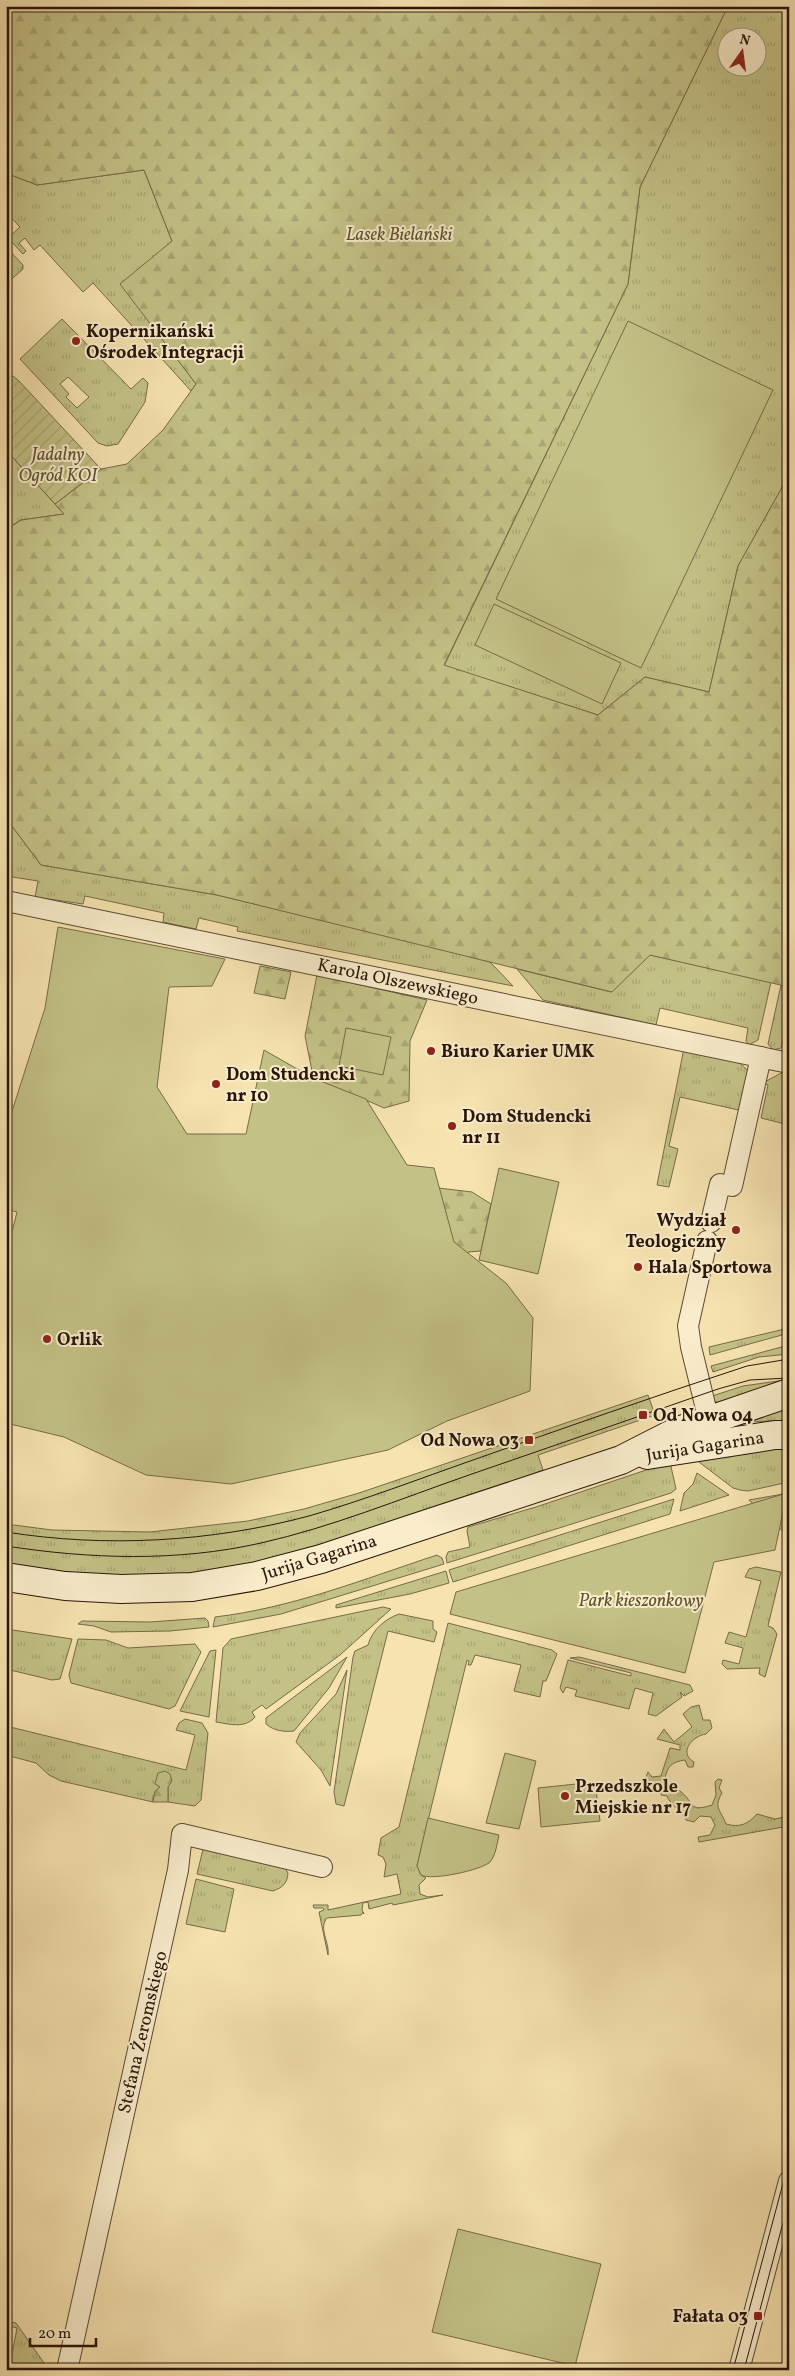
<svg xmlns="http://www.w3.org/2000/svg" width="795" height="2376" font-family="Vollkorn,serif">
<defs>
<pattern id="grass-tufts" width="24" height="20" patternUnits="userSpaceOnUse" patternTransform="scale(1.25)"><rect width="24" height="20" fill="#c3c186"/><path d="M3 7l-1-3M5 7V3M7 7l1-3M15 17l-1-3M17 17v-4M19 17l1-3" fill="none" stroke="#a8a572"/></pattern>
<pattern id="forest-firs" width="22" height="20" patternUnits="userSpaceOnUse" patternTransform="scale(1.25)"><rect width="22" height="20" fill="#c3c186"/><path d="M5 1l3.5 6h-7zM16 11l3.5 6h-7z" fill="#a8a572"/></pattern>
<pattern id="garden-furrows" width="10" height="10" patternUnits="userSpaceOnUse" patternTransform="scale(1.25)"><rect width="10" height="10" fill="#c3c186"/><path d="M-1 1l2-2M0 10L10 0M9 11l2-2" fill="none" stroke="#a8a572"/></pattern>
</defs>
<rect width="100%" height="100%" fill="#f6e3b0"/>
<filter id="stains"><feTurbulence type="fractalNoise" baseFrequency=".004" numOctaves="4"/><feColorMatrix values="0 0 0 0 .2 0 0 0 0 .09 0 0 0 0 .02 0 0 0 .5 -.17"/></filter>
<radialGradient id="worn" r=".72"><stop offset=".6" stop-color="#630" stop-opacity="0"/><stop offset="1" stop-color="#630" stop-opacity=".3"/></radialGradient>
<g fill="url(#grass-tufts)" stroke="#766b46" fill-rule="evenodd">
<path d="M728,6H789V475L738,566L709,692L645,677L598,715L444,666L628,284L640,187ZM728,38H758V68H728Z"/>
<path d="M144,170L172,241L122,285L196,384L191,391L93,283L83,292L40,245L34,250L25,238L19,243L26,251L23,254L8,238L20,227L6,212V173L37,185Z"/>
<path d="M6,247L23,265V269L6,284Z"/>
<path d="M62,319L131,389L143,378L148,383L145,402L118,444L107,446L98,443L20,359ZM68,377L89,397L77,408L66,397L69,394L60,384Z"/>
<path d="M6,450L64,514L21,520L6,529Z"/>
<path d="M6,818L41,865L217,895L405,940L490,962L513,986L237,931L238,927L199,918L196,929L163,922L164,913L85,896L83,904L35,897L38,881L6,876Z"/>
<path d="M650,955L771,982L758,1040L749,1045L746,1041L748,1028L660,1008L656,1025L543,1000L517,969L611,992Z"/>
<path d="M781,985L789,987V1036H784L781,1048L773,1050L768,1044Z"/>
<path d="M684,1048C700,1052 747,1056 749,1076C750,1086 745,1101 743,1111L680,1097L669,1146L678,1149L669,1187L657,1185Z"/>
<path d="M783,1072H789V1125L761,1118L768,1085L763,1083Z"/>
<path d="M789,1328V1333L710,1355L709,1347Z"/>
<path d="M789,1345V1354L759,1357L713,1372L711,1366Z"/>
<path d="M785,1380L722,1404L714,1401L709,1397L743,1386Z"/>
<path d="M648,1395L655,1415L538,1455L543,1470C428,1510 297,1567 176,1575C118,1579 63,1572 6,1565V1524L52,1530L150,1532L248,1521L304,1509L359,1493Z"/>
<path d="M789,1404V1420L749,1422V1419Z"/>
<path d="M789,1447V1482L748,1491L740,1490L733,1488L699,1462L698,1456Z"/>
<path d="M670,1462L676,1489L671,1493L447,1563L446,1557L448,1552L470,1547L467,1531L468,1527L536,1507Z"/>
<path d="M697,1473L729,1495L680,1511L684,1493L693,1484Z"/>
<path d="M789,1493V1537L749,1500Z"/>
<path d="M674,1499L670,1514L453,1582L449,1570Z"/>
<path d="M437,1555L442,1558L444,1564L281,1614L213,1627L215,1617C292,1608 364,1579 437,1555Z"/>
<path d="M756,1567L781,1572L768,1626L773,1628L777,1634L765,1677L759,1674L760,1668L727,1669L722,1664L723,1660L739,1664L743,1648L725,1643L729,1632L746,1637L761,1581L745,1577L749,1569Z"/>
<path d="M446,1571L449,1583L410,1594L336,1608V1605Z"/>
<path d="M383,1607L391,1609L340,1655L266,1709L262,1705L252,1712L255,1717C245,1729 229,1724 216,1722L223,1648L231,1639Z"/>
<path d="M399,1614L433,1621V1629L437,1632L434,1642L388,1631L344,1806L336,1804L334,1792L353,1657L355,1651L368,1645C372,1630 385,1619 399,1614Z"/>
<path d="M205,1618L208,1621L209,1627L170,1631L111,1632L94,1626L78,1624L82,1621L150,1622Z"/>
<path d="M448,1623L552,1650L557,1654L546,1681H543L540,1697L514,1691L521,1665L475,1655L471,1665H468L469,1661L467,1660L417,1866L421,1875L426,1878L419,1885L420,1894L428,1897L443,1895L393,1905L392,1903L369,1909L368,1902L363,1903L362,1910L364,1914L363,1912L361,1915L327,1918C318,1928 330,1943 328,1955L319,1912L324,1910L323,1908H314L313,1905H328V1910L401,1894L397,1874L384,1877L386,1864L383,1857L378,1855L381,1838L399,1827Z"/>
<path d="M6,1629L72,1639L60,1679L52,1680L6,1669Z"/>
<path d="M78,1639L106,1640L128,1648L195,1644L201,1652L175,1706L169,1709L71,1683L69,1675Z"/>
<path d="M216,1650L209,1717L180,1711L210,1651Z"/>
<path d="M347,1657L329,1688L294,1731C284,1732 274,1731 266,1724V1718Z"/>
<path d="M579,1657L690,1685L693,1691L684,1696L680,1692L682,1697L656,1716L648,1714L653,1693L635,1688L629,1709L575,1696L577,1690L566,1687L563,1693L560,1688L568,1660L631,1676V1673L570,1658Z"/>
<path d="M347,1670L330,1786L321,1770L296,1742L300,1733L336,1694Z"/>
<path d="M699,1705L703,1720H710L712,1728L706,1734C692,1736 678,1753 694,1762L693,1767H688L685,1760C672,1762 667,1766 665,1779C670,1786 673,1787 680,1791C695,1802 687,1813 712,1805L716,1795L715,1782L718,1779L722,1780L719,1788L722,1793C713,1808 721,1810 726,1824C740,1828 748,1824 757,1814L775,1819L789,1816V1826L699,1842L698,1837L710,1835L715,1825L711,1817L700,1816L694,1822L686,1820C681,1810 671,1806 667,1796L661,1795L662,1791L667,1792L666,1788L659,1789L655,1784H643L648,1772L652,1777L661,1776L670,1748L680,1750V1745L657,1739L664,1729L674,1742L692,1727L683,1714L691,1707Z"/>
<path d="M185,1719L202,1723L208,1733L201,1800L195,1806L168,1802V1787H160L153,1796V1802L61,1781L49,1775L36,1763L6,1755V1726L186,1770L195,1735L176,1730L179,1723Z"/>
<path d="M204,1845L285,1868L288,1873C287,1884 283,1887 273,1891L197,1874Z"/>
<path d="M196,1879L234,1889L225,1932L186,1924Z"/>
<path d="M6,2321L16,2323L44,2363L38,2370H6V2359L11,2360L17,2328L6,2325Z"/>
</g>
<g fill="url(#forest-firs)" stroke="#766b46">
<path d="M6,6H728L640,187L628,284L444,665L598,715L645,677L709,692L738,566L789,475V987L650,955L612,992L217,895L41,865L6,818V530L21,520L64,514L55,504L101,469L127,464L163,430L196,384L120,284L172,241L144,170L37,185L6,173Z"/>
<path d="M260,966L291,972L285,999L254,993Z"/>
<path d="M317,975L427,1000L410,1041L409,1101L384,1108L366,1100L329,1113L312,1071L305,1036Z"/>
<path d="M430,1187L472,1192L491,1204L481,1251L468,1252L463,1265Z"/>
<path d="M165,1771L170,1774L172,1781L168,1787V1802H153L155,1791L160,1787L155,1784L158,1773Z"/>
</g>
<g fill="#c3c186" stroke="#766b46">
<path d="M628,321L773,390L641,668L496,599Z"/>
<path d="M494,604L621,663L602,704L475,645Z"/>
<path d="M58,927L225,959L212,986L169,987L157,1087L187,1134H246L264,1050L313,1078L366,1099L407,1165L434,1168L454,1242L506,1283L533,1318L530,1391L447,1421L388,1450L231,1484L146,1475L64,1437L6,1423V1256L17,1212L6,1209V1130L45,1008Z"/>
<path d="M346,1028L391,1037L383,1075L339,1066Z"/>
<path d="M499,1168L559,1182L538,1274L479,1260Z"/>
<path d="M787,1493L775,1550L714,1562L685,1673L450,1614L456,1592Z"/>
<path d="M505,1753L536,1761L519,1829L486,1823Z"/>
<path d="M595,1782L600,1821L541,1827L538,1788Z"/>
<path d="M428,1818L499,1835C497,1843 496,1855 490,1862C482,1870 431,1881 421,1875L417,1866Z"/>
<path d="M458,2229L601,2264L575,2366L432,2332Z"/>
</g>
<path fill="url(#garden-furrows)" stroke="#766b46" d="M13,376L19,381L101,469L55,504L6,450V377Z"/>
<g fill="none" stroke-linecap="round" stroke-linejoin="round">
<defs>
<g id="street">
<path d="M6,901L789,1063"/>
<path d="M711,1222L720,1184L732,1186L761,1057"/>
<path d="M707,1241L688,1326L691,1347L709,1421"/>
<path d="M67,2370L178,1870L182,1834L322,1867"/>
<path d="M739,2370L789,2181"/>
</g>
<g id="secondary">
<path d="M647,1455L775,1435H789"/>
<path d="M6,1577L65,1586L121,1589L192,1587L257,1576L321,1559L621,1460L678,1431L789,1393"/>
</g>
</defs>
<use href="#street" stroke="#5c4831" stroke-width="22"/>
<use href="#secondary" stroke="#291507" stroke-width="30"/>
<use href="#street" stroke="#f9edcc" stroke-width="20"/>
<use href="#secondary" stroke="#f9edcc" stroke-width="28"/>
<g stroke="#291507" stroke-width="1">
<path d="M6,1532C106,1548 211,1542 309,1516C364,1500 419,1479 473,1460C564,1428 655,1396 747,1366L789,1359"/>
<path d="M6,1546C90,1559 177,1562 261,1543C332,1527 400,1499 469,1475C552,1446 635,1418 718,1389L750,1380L789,1378"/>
<path d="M733,2370L789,2161"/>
<path d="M744,2370L789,2200"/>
</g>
</g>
<g fill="#8f2418" stroke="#f9edcc" stroke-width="2">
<circle cx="76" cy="341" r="5"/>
<circle cx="431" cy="1051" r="5"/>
<circle cx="216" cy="1084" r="5"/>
<circle cx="452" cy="1126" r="5"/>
<circle cx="736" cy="1230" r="5"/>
<circle cx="638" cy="1267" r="5"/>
<circle cx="47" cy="1339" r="5"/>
<rect x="638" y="1410" width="10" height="10" rx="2.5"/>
<rect x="524" y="1435" width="10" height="10" rx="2.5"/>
<circle cx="565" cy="1796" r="5"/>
<rect x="753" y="2311" width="10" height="10" rx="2.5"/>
</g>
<g text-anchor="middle" stroke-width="4" stroke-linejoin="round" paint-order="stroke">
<g font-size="18" font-style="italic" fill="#5f5133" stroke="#f9edcc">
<text x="399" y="240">Lasek Bielański</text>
<text x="58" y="460">Jadalny<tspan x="58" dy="21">Ogród KOI</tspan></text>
<text x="641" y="1606">Park kieszonkowy</text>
</g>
<g font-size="18" font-weight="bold" fill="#291507" stroke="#f9edcc" text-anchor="start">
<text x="86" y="337">Kopernikański<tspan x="86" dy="21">Ośrodek Integracji</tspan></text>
<text x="441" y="1057">Biuro Karier UMK</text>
<text x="226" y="1080">Dom Studencki<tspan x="226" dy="21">nr 10</tspan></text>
<text x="462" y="1122">Dom Studencki<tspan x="462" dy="21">nr 11</tspan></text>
<text x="726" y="1226" text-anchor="end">Wydział<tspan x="726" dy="21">Teologiczny</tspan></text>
<text x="648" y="1273">Hala Sportowa</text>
<text x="57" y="1345">Orlik</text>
<text x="653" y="1421">Od Nowa 04</text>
<text x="519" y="1446" text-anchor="end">Od Nowa 03</text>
<text x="575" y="1792">Przedszkole<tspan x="575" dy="21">Miejskie nr 17</tspan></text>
<text x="748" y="2322" text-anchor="end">Fałata 03</text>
</g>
<g font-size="18" fill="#291507" stroke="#f9edcc">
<text transform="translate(398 981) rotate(12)" y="6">Karola Olszewskiego</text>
<text transform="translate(705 1446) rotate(-9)" y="6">Jurija Gagarina</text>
<text transform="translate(319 1557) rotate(-17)" y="6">Jurija Gagarina</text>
<text transform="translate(142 2032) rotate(-77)" y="6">Stefana Żeromskiego</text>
</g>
</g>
<rect width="795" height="2376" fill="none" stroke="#f6e3b0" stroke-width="25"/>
<rect x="8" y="8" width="780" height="2361" fill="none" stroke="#291507" stroke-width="2.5"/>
<rect x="12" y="12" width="770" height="2351" fill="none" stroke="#291507"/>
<g transform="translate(742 52) rotate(14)"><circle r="24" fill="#f9edcc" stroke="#a6977d"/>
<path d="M0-4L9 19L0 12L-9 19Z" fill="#8f2418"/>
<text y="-8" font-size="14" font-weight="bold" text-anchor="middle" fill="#291507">N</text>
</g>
<path d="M30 2338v8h66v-8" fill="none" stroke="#291507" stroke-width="2.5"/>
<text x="38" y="2338" font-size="15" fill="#291507" stroke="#f9edcc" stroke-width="4" paint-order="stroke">20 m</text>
<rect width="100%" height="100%" filter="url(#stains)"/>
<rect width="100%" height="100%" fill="url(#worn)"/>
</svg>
